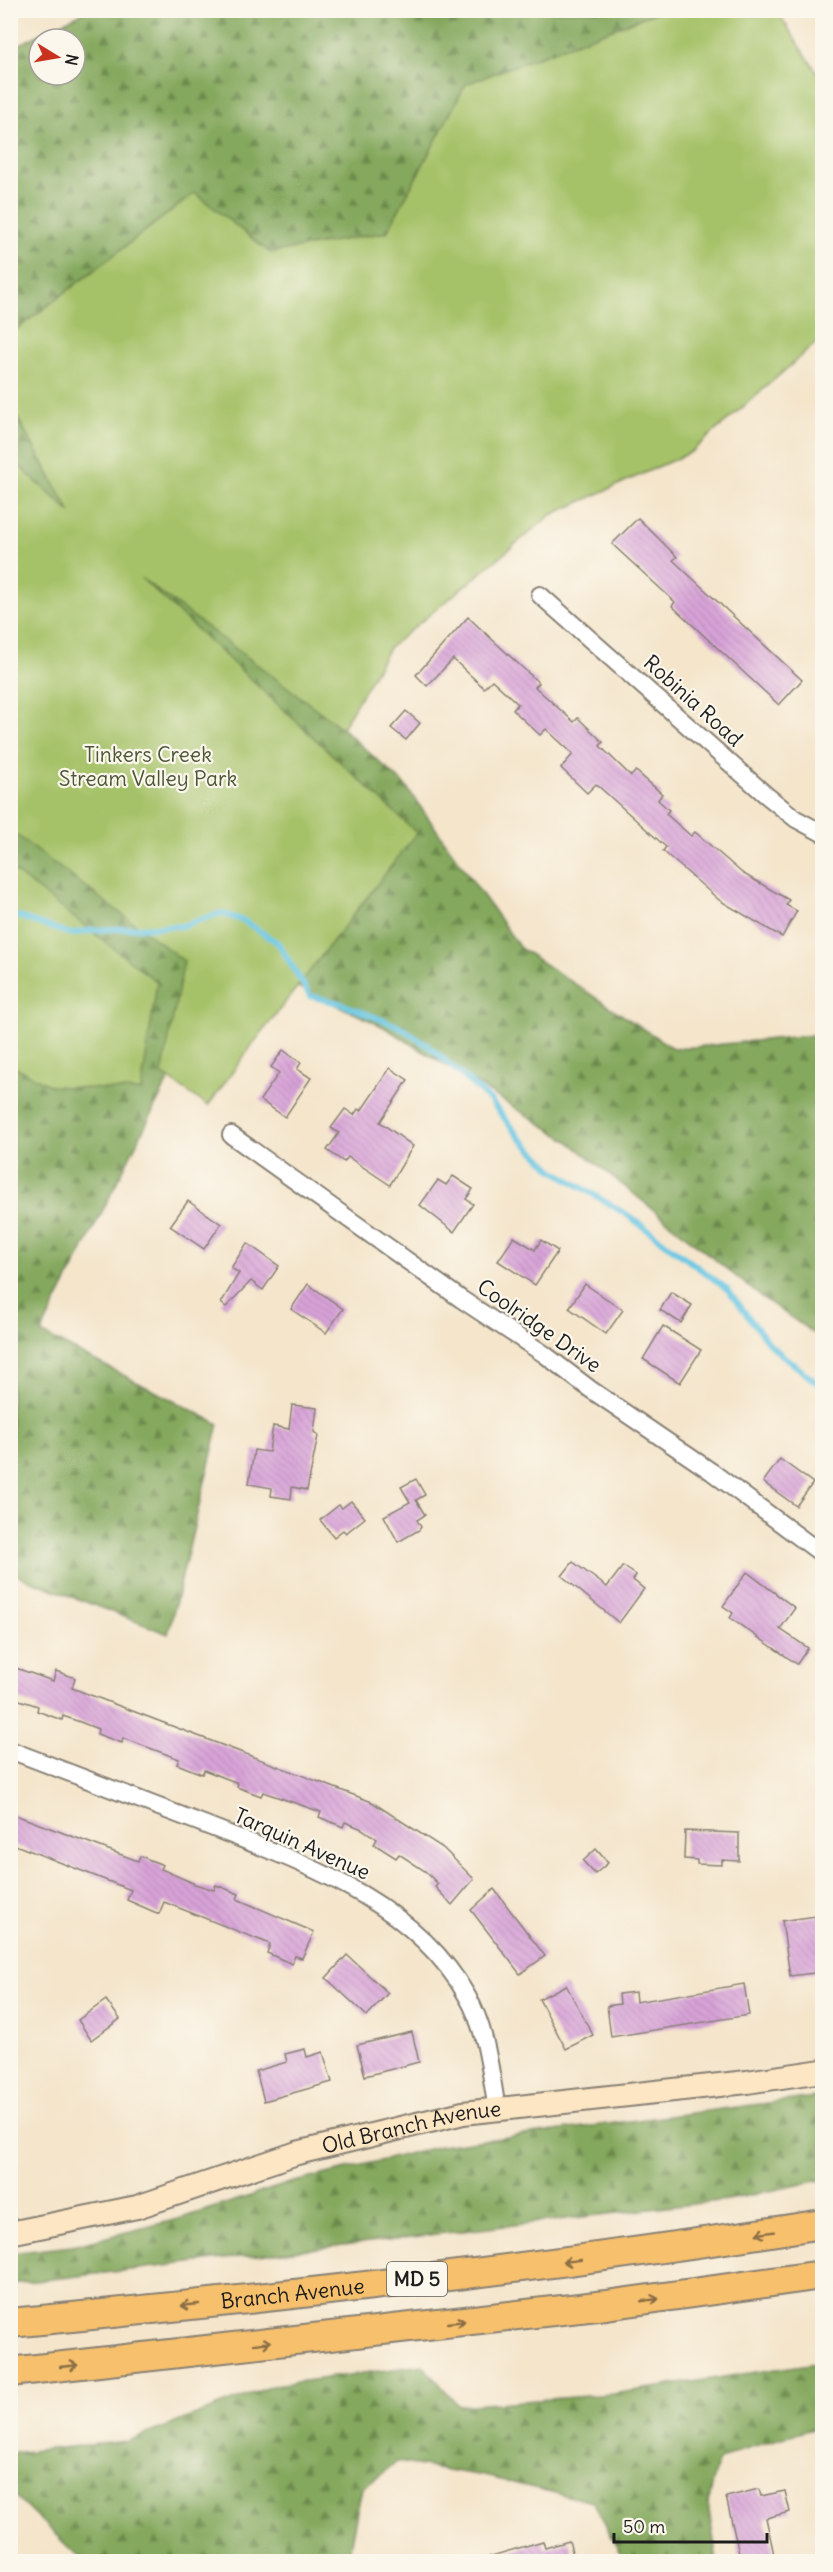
<svg xmlns="http://www.w3.org/2000/svg" width="833" height="2572" font-family="Delius,sans-serif">
<defs>
<pattern id="forest-firs" width="22" height="20" patternUnits="userSpaceOnUse" patternTransform="scale(1.5)"><rect width="22" height="20" fill="#84a85d"/><path d="M5 1l3.5 6h-7zM16 11l3.5 6h-7z" fill="#6b884c"/></pattern>
<pattern id="building-back-hatch" width="6" height="6" patternUnits="userSpaceOnUse" patternTransform="scale(1.5)"><rect width="6" height="6" fill="#d8a3d8"/><path d="M-1 5l2 2M0 0l6 6M5-1l2 2" fill="none" stroke="#b98cb9"/></pattern>
</defs>
<rect width="100%" height="100%" fill="#fbf7ec"/>
<filter id="ink" filterUnits="userSpaceOnUse"><feTurbulence type="fractalNoise" baseFrequency=".0167" numOctaves="2"/><feDisplacementMap in="SourceGraphic" scale="12" xChannelSelector="R" yChannelSelector="G"/><feConvolveMatrix kernelMatrix="1 2 1 2 8 2 1 2 1" color-interpolation-filters="sRGB"/></filter>
<filter id="wash" filterUnits="userSpaceOnUse"><feTurbulence type="fractalNoise" baseFrequency=".008" numOctaves="4" result="noise"/><feDisplacementMap in="SourceGraphic" scale="24" xChannelSelector="R" yChannelSelector="G"/><feGaussianBlur stdDeviation="1.35" result="paint"/><feColorMatrix in="noise" values="0 0 0 0 0 0 0 0 0 0 0 0 0 0 0 0 0 1.4 0 .05"/><feComposite in="paint" operator="in"/></filter>
<g filter="url(#wash)">
<rect width="100%" height="100%" fill="#f4e5cb"/>
<g fill="url(#forest-firs)" stroke="#50623c" stroke-width="1.5" fill-rule="evenodd">
<path d="M86,11H660L466,84L387,232L270,253L195,193L11,334L10,49ZM39,39H75V75H39Z"/>
<path d="M10,406L83,534L342,728L405,785L520,948L674,1049L822,1034V1339L760,1296L567,1140L384,1027L231,956L41,1333L219,1424L168,1634L11,1573Z"/>
<path d="M822,2096V2180L727,2200L11,2284V2253L72,2246L178,2219L290,2183L440,2146Z"/>
<path d="M822,2362V2426L738,2451L718,2461L708,2504L717,2561H625L593,2502L484,2476L397,2462L362,2488L347,2561H83L11,2492V2453L128,2441L275,2385L423,2365L459,2406L613,2394Z"/>
</g>
<g fill="#a6c269" stroke="#616f42" stroke-width="1.5">
<path d="M660,11H777L822,80V338L691,452L551,515L389,648L342,728L141,578L417,833L252,1045L208,1106L162,1074L184,961L11,831V459L71,513L11,406V334L195,193L270,253L387,232L466,84Z"/>
<path d="M11,869L157,982L141,1091L51,1086L11,1065Z"/>
</g>
<g fill="none" stroke-linecap="round" stroke-linejoin="round">
<path stroke="#65c5e3" stroke-width="6" d="M10,914L71,934L93,930L182,926L221,913L244,921L278,943L310,996L339,1003L400,1027L431,1048L490,1100L519,1137L553,1170L629,1216L727,1289L771,1346L822,1387"/>
</g>
<g id="blocks">
<g fill="url(#building-back-hatch)">
<path d="M638,518L677,557L673,560L676,563L802,680L779,705L672,606L675,602L612,544Z"/>
<path d="M468,617L539,683L535,687L574,722L578,718L603,742L600,746L631,776L636,771L662,794L658,800L669,810L666,814L691,836L695,832L742,873L789,900L786,905L797,911L782,937L719,900L663,851L666,847L596,784L587,793L561,768L573,754L546,729L540,735L513,710L518,704L492,680L484,688L453,659L427,686L416,675Z"/>
<path d="M406,711L420,723L406,740L391,728Z"/>
<path d="M283,1050L301,1063L297,1069L311,1078L285,1117L260,1100L279,1073L271,1067Z"/>
<path d="M390,1068L408,1080L380,1122L413,1146L390,1185L348,1157L344,1162L327,1150L339,1133L331,1128L345,1109L354,1115L358,1109L361,1111Z"/>
<path d="M453,1176L473,1189L466,1199L473,1204L454,1232L420,1205L438,1180L446,1185Z"/>
<path d="M188,1201L221,1224L204,1249L170,1226Z"/>
<path d="M514,1237L535,1250L541,1240L558,1251L535,1285L498,1261Z"/>
<path d="M247,1243L279,1266L263,1290L251,1281L226,1307L221,1303L239,1273L231,1268Z"/>
<path d="M308,1284L343,1309L326,1333L291,1309Z"/>
<path d="M585,1284L623,1310L606,1334L569,1308Z"/>
<path d="M671,1292L692,1305L681,1323L660,1310Z"/>
<path d="M663,1326L701,1350L680,1383L643,1359Z"/>
<path d="M292,1405L317,1408L314,1432L318,1436L307,1490L292,1487L291,1499L271,1496L272,1488L249,1484L254,1450L269,1452L273,1426L289,1429Z"/>
<path d="M780,1459L813,1483L796,1506L763,1482Z"/>
<path d="M416,1479L425,1495L416,1500L425,1515L417,1520L421,1527L419,1530L398,1542L384,1516L410,1502L401,1487Z"/>
<path d="M351,1501L365,1518L346,1533L343,1530L334,1537L320,1520L339,1505L342,1508Z"/>
<path d="M573,1562L607,1587L623,1566L636,1575L633,1580L644,1589L619,1623L562,1576Z"/>
<path d="M747,1572L795,1608L780,1629L808,1648L797,1664L730,1618L733,1613L723,1606Z"/>
<path d="M10,1666L53,1681L56,1671L75,1678L72,1688L372,1802L443,1848L474,1879L452,1905L435,1887L438,1884L425,1871L399,1854L396,1858L374,1844L377,1839L362,1829L345,1822L343,1827L319,1817L321,1812L263,1792L261,1796L237,1787L238,1783L204,1770L202,1774L177,1764L179,1759L123,1738L122,1743L97,1734L98,1729L80,1722L63,1716L62,1720L37,1711L38,1706L10,1697Z"/>
<path d="M10,1813L138,1861L140,1856L163,1865L161,1869L195,1884L214,1890L216,1885L239,1894L237,1899L314,1932L302,1958L295,1956L292,1964L267,1953L270,1944L164,1902L159,1914L127,1900L131,1890L10,1843Z"/>
<path d="M685,1831L739,1833V1861L722,1860V1865L697,1864V1860L684,1859Z"/>
<path d="M596,1849L608,1863L595,1874L583,1861Z"/>
<path d="M494,1889L545,1956L520,1974L471,1910Z"/>
<path d="M822,1915V1972L790,1976L782,1921Z"/>
<path d="M347,1955L388,1993L367,2016L326,1978Z"/>
<path d="M744,1984L749,2015L611,2037L607,2006L620,2004L619,1994L635,1992L636,2002Z"/>
<path d="M566,1985L593,2035L566,2049L539,1999Z"/>
<path d="M106,2000L120,2019L91,2040L78,2020Z"/>
<path d="M412,2032L419,2062L365,2076L357,2045Z"/>
<path d="M305,2049L307,2057L323,2052L332,2082L264,2101L256,2071L287,2062L285,2054Z"/>
<path d="M759,2489L761,2496L785,2491L790,2512L766,2518L775,2559L741,2562L726,2497Z"/>
<path d="M543,2541L545,2548L569,2541L575,2562H488V2557Z"/>
</g>
</g>
</g>
<g filter="url(#ink)">
<use href="#blocks" fill-opacity="0" stroke="#888074" stroke-width="1.5"/>
<g fill="none" stroke-linecap="round" stroke-linejoin="round">
<defs>
<g id="minor">
<path d="M540,595L766,795L796,819L822,833"/>
<path d="M231,1135L461,1299L544,1354L590,1389L712,1472L822,1554"/>
<path d="M10,1750C76,1775 141,1800 206,1825C302,1863 413,1900 467,1996C487,2030 490,2071 497,2109"/>
</g>
<g id="secondary">
<path id="s1" d="M10,2233L137,2207L297,2153L463,2113L747,2082L822,2071"/>
</g>
<g id="motorway">
<path id="s2" d="M10,2323C282,2297 553,2267 822,2224"/>
<path d="M10,2372L606,2305L822,2275"/>
</g>
</defs>
<use href="#minor" stroke="#888074" stroke-width="20"/>
<use href="#secondary" stroke="#888074" stroke-width="26"/>
<use href="#motorway" stroke="#888074" stroke-width="32"/>
<use href="#minor" stroke="#fff" stroke-width="16"/>
<use href="#secondary" stroke="#fce6c4" stroke-width="22"/>
<use href="#motorway" stroke="#f7c06c" stroke-width="28"/>
</g>
<defs><path id="oneway-shaft" d="M-6 0H5M1.5-3L5.5 0L1.5 3" fill="none" stroke-width="1.6" stroke-linecap="round" stroke-linejoin="round" transform="scale(1.5)"/></defs>
<g stroke="#8a6e44">
<use href="#oneway-shaft" transform="translate(765 2233) rotate(171)"/>
<use href="#oneway-shaft" transform="translate(572 2261) rotate(173)"/>
<use href="#oneway-shaft" transform="translate(650 2300) rotate(-8)"/>
<use href="#oneway-shaft" transform="translate(190 2305) rotate(174)"/>
<use href="#oneway-shaft" transform="translate(456 2322) rotate(-6)"/>
<use href="#oneway-shaft" transform="translate(262 2343) rotate(-7)"/>
<use href="#oneway-shaft" transform="translate(69 2366) rotate(-6)"/>
</g>
</g>
<g text-anchor="middle" stroke-width="4.5" stroke-linejoin="round" paint-order="stroke">
<rect fill="#fbf7ec" stroke="#5f5e5a" stroke-width="1.5" x="387" y="2262" width="60" height="34" rx="4.5"/>
<g font-size="20" font-weight="bold" fill="#1c1c1c">
<text x="417" y="2286">MD 5</text>
</g>
<g font-size="21" fill="#1c1c1c" stroke="#fbf7ec">
<text transform="translate(693 701) rotate(42)" y="7">Robinia Road</text>
<text transform="translate(539 1326) rotate(35)" y="7">Coolridge Drive</text>
<text transform="translate(302 1844) rotate(24)" y="7">Tarquin Avenue</text>
<text dy="7" stroke="none"><textPath href="#s1" startOffset="416">Old Branch Avenue</textPath></text>
<text dy="7" stroke="none"><textPath href="#s2" startOffset="284">Branch Avenue</textPath></text>
</g>
<g font-size="21" fill="#4c5637" stroke="#fbf7ec">
<text x="148" y="762">Tinkers Creek<tspan x="148" dy="24">Stream Valley Park</tspan></text>
</g>
</g>
<rect width="833" height="2572" fill="none" stroke="#fbf7ec" stroke-width="36"/>
<g transform="translate(57 57) rotate(101)"><circle r="28" fill="#fbf7ec" stroke="#a29f99" stroke-width="1.5"/>
<path d="M0-4.5L10 22L0 15L-10 22Z" fill="#c8321e"/>
<text y="-9" font-size="16" font-weight="bold" text-anchor="middle" fill="#1c1c1c">N</text>
</g>
<path d="M614 2533v9h153v-9" fill="none" stroke="#1c1c1c" stroke-width="3"/>
<text x="623" y="2533" font-size="18" fill="#1c1c1c" stroke="#fbf7ec" stroke-width="4.5" paint-order="stroke">50 m</text>
</svg>
